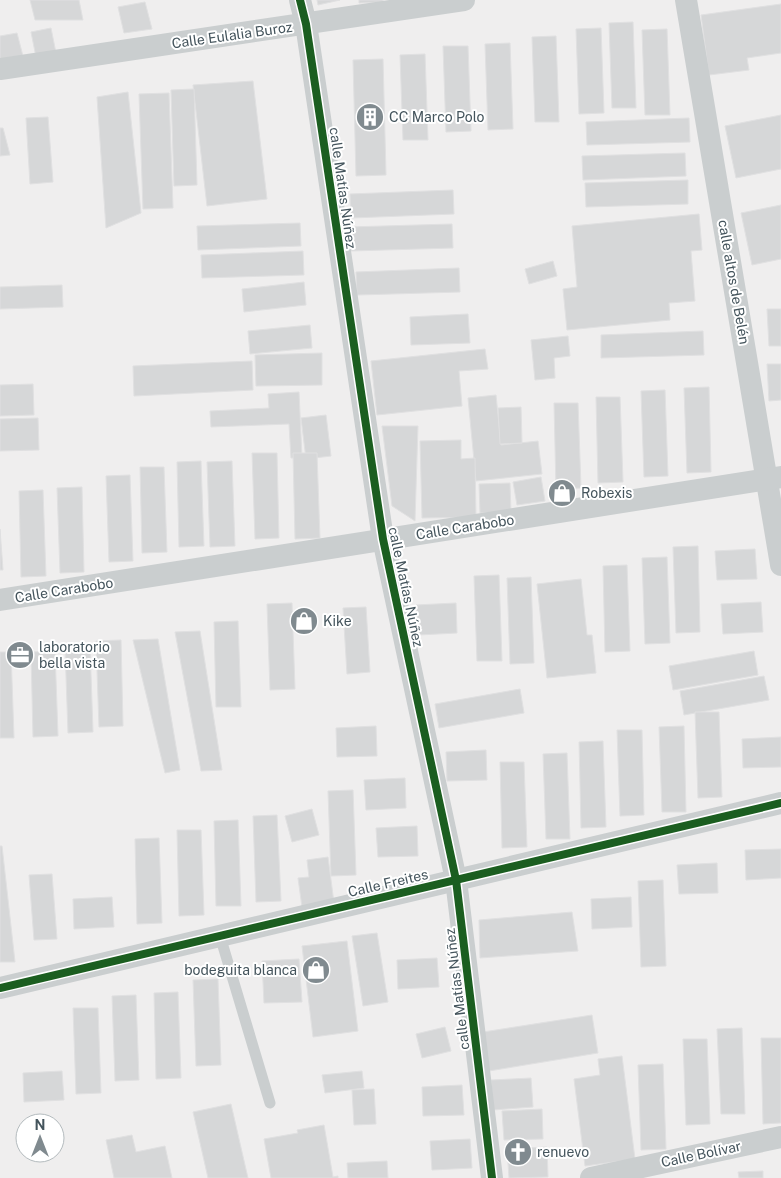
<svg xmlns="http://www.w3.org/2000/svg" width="781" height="1178" font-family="'Public Sans',sans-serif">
<rect width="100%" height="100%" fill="#efeeee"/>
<g fill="#d6d7d8" stroke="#e0e0e1">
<path d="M30,0H79L83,20H35Z"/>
<path d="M317,0H340L318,5Z"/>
<path d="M359,0H383V2L359,3Z"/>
<path d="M145,2L152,29L124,33L118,7Z"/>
<path d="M781,4V53L747,58L749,70L709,75L701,15Z"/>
<path d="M633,22L636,108H612L609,23Z"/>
<path d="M51,28L56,53L36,57L31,32Z"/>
<path d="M601,28L604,113L579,114L576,29Z"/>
<path d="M667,29L670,115H645L642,30Z"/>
<path d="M17,33L24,60L0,64V36Z"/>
<path d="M556,36L559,122H535L532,37Z"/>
<path d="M510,43L513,129L488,130L485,44Z"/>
<path d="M443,46H468L471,131L446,132Z"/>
<path d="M425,54L428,140H403L400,55Z"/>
<path d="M383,59L386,175L356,176L353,60Z"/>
<path d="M253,81L267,199L207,206L193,85Z"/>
<path d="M194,89L197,185L174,186L171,90Z"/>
<path d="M128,92L141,213L106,228L97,97Z"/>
<path d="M169,93L173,208L143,209L139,94Z"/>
<path d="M781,115V169L736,178L725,126Z"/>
<path d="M48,117L53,182L30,184L26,118Z"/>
<path d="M689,118L690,142L587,145L586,122Z"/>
<path d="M0,128H3L10,155L0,156Z"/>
<path d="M685,153L686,176L583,180L582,156Z"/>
<path d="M688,180V204L586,207L585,183Z"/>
<path d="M453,190L454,214L351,218L350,194Z"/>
<path d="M781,205V259L752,265L741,213Z"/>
<path d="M699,214L702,250L691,251L695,301L669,303L670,320L567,330L563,289L577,287L572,226Z"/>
<path d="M300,223L301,246L198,250L197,226Z"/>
<path d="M452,224L453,248L350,251L349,227Z"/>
<path d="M303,251L304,275L202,278L201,255Z"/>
<path d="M553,261L557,276L529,284L525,269Z"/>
<path d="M459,268L460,292L357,295L356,272Z"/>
<path d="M304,282L306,305L244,312L242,289Z"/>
<path d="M62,285L63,307L0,309V287Z"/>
<path d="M767,309H781V346H769Z"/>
<path d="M468,314L470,343L411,345L410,317Z"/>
<path d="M310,325L312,348L250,354L248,331Z"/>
<path d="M703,331L704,355L601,358V335Z"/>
<path d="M568,336L570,356L554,358L555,378L535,380L531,340Z"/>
<path d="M485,349L488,369L459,371L462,406L377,415L371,361Z"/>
<path d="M322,353V385L256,386L255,355Z"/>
<path d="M252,361L253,390L134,396L133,366Z"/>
<path d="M767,364H781V400L769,401Z"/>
<path d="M33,384L34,415L0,416V385Z"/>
<path d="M709,387L711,472L687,473L684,388Z"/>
<path d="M665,390L668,476L644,477L641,391Z"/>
<path d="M299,392L302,458H291L289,424L211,427L210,411L269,408L268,394Z"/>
<path d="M496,395L501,445L538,441L542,474L476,481L468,398Z"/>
<path d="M596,397H620L623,482L598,483Z"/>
<path d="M554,403H578L581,488L556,489Z"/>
<path d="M521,407L522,443L500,444L498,408Z"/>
<path d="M326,415L331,456L306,459L301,418Z"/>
<path d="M38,418L39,450L0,451V419Z"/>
<path d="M382,426H418L415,521L392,506Z"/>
<path d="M461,440V459L475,458L476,517L422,518L420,441Z"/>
<path d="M252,453H277L279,538L255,539Z"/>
<path d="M293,453H317L320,538L295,539Z"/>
<path d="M201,461L204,546L179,547L177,462Z"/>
<path d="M232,461L235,546L210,547L207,462Z"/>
<path d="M140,467H164L167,552L142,553Z"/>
<path d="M130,475L133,561L109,562L106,476Z"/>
<path d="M541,477L545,501L517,505L513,482Z"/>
<path d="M510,483L511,512L480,513L479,484Z"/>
<path d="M82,487L84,572L60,573L57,488Z"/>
<path d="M43,490L46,576L21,577L19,491Z"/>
<path d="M0,529L3,570H0Z"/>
<path d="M698,546L700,632L676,633L673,547Z"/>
<path d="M755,549L757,579L717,580L715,551Z"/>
<path d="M667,557L670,643L645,644L642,558Z"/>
<path d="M627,565L630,651L605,652L603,566Z"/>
<path d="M499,575L502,661H477L474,576Z"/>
<path d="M531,577L534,663L510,664L507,578Z"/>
<path d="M581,579L587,635H592L596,673L547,678L537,584Z"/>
<path d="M761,602L763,632L723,634L721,604Z"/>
<path d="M292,603L295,689L270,690L267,604Z"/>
<path d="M456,603L457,633L418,635L416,605Z"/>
<path d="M366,607L370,672L347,674L343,608Z"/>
<path d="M238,621L241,707H216L214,622Z"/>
<path d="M200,631L222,770L201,771L175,632Z"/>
<path d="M158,639L180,770L165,773L133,640Z"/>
<path d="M121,640L123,726L99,727L96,641Z"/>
<path d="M90,646L93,732L68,733L65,647Z"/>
<path d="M55,651L58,736L33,737L31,652Z"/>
<path d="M754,651L758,675L673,690L669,666Z"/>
<path d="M0,652H11L14,738H0Z"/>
<path d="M764,676L769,700L684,715L680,691Z"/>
<path d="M520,689L524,713L439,728L435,704Z"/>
<path d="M695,712H719L722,797L698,798Z"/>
<path d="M376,726L377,756L337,757L336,728Z"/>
<path d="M684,726L686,812H662L659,727Z"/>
<path d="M617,730H642L644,815L620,816Z"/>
<path d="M781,737V767L743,768L742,739Z"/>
<path d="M603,741L606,827L581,828L579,742Z"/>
<path d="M486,750L487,780L447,781L446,752Z"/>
<path d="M567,753L570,839H546L543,754Z"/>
<path d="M500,762H524L527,847L502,848Z"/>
<path d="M405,778L406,808L366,810L364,780Z"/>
<path d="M353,790L356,875L331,876L328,791Z"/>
<path d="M312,809L319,835L292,842L285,816Z"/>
<path d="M277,815L281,901L256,902L253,816Z"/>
<path d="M238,820L241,906H216L214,821Z"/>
<path d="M417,826L418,856L378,857L376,828Z"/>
<path d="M177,830H201L204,915L179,916Z"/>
<path d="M159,838L162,923L137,924L135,839Z"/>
<path d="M0,846H2L15,962H0Z"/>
<path d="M781,849V878L746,880L745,850Z"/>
<path d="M328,857L334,903L302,907L298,878L309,877L307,860Z"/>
<path d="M717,863L718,893L679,894L677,865Z"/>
<path d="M52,874L57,939L34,940L29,875Z"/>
<path d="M663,880L666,966L641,967L638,881Z"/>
<path d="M112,897L114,927L74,929L73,899Z"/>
<path d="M631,897L632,927L592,929L591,899Z"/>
<path d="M572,912L578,951L480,958L479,920Z"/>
<path d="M377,933L388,1002L363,1006L352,936Z"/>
<path d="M347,941L358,1031L313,1037L302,946Z"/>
<path d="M437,958L439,987L398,989L397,960Z"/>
<path d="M299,959L302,1002L264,1003L262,961Z"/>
<path d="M218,979L221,1065L196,1066L193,980Z"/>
<path d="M178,992L181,1078L156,1079L154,993Z"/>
<path d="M136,995L139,1080L115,1081L112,996Z"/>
<path d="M73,1008H98L101,1093L76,1094Z"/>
<path d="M592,1015L598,1053L489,1071L483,1032Z"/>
<path d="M445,1027L451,1051L422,1058L416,1034Z"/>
<path d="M742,1028L745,1114H721L717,1029Z"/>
<path d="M761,1038H781V1123L763,1124Z"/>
<path d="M683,1039H707L710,1124L686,1125Z"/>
<path d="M622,1056L635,1159L585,1166L574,1079L600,1075L598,1059Z"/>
<path d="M663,1064L666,1149L641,1150L638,1065Z"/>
<path d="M62,1071L64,1100L24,1102L23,1073Z"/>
<path d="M362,1071L364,1088L325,1093L322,1075Z"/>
<path d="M531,1078L533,1107L493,1110L491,1080Z"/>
<path d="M462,1085L464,1115L423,1116L422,1087Z"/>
<path d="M374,1089L376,1124L354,1125L352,1090Z"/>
<path d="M231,1104L248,1178H208L193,1112Z"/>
<path d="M542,1109L543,1139L504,1140L502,1111Z"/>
<path d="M324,1125L333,1177L338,1176V1178H271L264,1139L298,1133L297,1130Z"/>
<path d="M132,1135L136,1152L165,1146L172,1178H114L106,1140Z"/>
<path d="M470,1139L472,1168L432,1170L430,1141Z"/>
<path d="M547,1147L548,1177L509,1178L507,1149Z"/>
<path d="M387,1161L388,1178H348L347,1163Z"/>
<path d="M763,1171V1178H739L738,1172Z"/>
</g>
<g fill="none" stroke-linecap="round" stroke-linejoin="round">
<path stroke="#cacecf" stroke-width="11" d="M220,936L270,1103"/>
<g stroke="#cacecf" stroke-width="22">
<path d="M300,0L306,24L383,539L456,880L492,1178"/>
<path d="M686,0L781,565"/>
<path d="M0,69L464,0"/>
<path d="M0,600L781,477"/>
<path d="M0,988L781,803"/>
<path d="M591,1178L781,1137"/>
</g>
<defs>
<g id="cycleway">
<path d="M300,0L306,24L383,539L456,880L492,1178"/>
<path d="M0,988L781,803"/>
</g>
</defs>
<use href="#cycleway" stroke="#fff" stroke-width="11"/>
<use href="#cycleway" stroke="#1b5e20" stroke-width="8"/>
</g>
<defs>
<symbol id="building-disc" viewBox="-11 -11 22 22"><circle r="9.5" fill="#808a8f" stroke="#fff"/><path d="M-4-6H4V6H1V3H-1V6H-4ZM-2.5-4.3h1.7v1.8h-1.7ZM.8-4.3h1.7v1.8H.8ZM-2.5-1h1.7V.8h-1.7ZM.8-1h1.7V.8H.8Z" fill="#fff"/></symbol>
<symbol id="shop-disc" viewBox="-11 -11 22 22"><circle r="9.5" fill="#808a8f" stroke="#fff"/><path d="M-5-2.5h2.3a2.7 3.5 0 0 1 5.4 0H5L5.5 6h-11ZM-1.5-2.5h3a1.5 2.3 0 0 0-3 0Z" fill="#fff"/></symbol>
<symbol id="office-disc" viewBox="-11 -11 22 22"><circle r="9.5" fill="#808a8f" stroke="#fff"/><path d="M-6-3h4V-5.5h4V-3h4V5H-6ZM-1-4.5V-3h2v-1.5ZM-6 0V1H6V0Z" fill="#fff"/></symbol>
<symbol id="church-disc" viewBox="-11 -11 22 22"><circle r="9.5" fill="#808a8f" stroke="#fff"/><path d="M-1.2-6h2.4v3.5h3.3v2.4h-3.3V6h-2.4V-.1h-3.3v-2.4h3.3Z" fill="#fff"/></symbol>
</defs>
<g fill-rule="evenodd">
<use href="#building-disc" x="354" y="101" width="32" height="32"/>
<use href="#shop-disc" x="546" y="477" width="32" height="32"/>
<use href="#shop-disc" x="288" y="605" width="32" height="32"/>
<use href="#office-disc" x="4" y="639" width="32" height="32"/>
<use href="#shop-disc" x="300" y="954" width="32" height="32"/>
<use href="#church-disc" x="502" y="1136" width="32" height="32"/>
</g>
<g text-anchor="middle" stroke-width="4" stroke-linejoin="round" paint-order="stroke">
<g font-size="14" fill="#44545c" stroke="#fff">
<text transform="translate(232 35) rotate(-8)" y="5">Calle Eulalia Buroz</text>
<text transform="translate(343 188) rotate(82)" y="5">calle Matías Núñez</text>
<text transform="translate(734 282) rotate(80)" y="5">calle altos de Belén</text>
<text transform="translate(465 527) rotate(-9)" y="5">Calle Carabobo</text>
<text transform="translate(406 587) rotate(78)" y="5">calle Matías Núñez</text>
<text transform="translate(64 590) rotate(-9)" y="5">Calle Carabobo</text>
<text transform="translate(388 883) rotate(-13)" y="5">Calle Freites</text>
<text transform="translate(457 989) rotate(-97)" y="5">calle Matías Núñez</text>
<text transform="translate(701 1154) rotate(-12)" y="5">Calle Bolívar</text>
</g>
<g font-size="14" fill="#44545c" stroke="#fff" text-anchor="start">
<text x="389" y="122">CC Marco Polo</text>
<text x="581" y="498">Robexis</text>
<text x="323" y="626">Kike</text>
<text x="39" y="652">laboratorio<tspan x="39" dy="16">bella vista</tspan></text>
<text x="297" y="975" text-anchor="end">bodeguita blanca</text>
<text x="537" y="1157">renuevo</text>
</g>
</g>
<g transform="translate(40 1138)"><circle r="24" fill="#ffffff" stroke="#b4bbbe"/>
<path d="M0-4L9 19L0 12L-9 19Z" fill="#808a8f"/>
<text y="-8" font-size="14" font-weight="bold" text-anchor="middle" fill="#44545c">N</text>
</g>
</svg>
